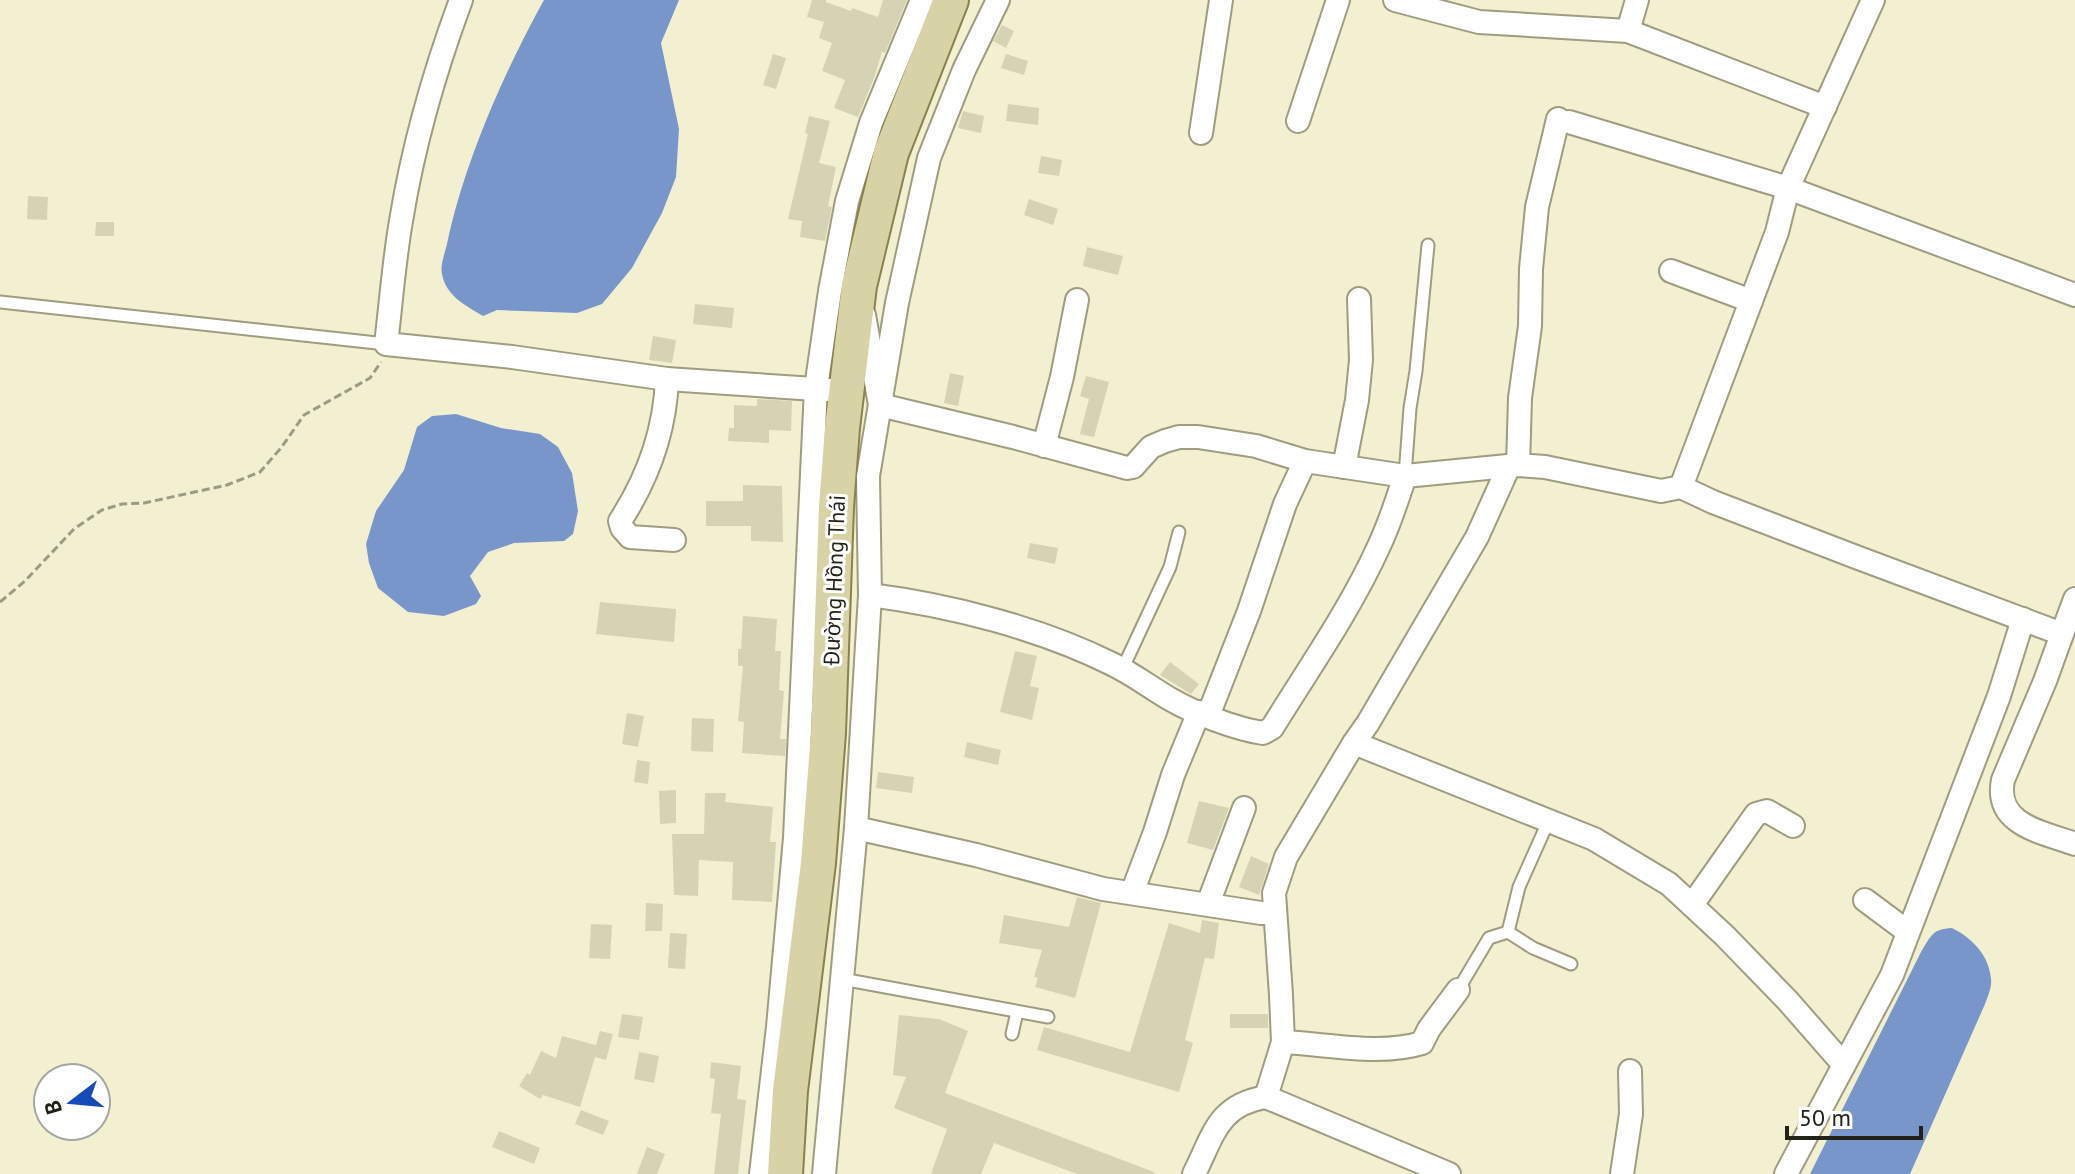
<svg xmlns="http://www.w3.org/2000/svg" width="2075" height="1174" font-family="'PT Sans',sans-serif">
<rect width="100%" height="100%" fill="#f2f0d1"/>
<g fill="#7996cb">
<path d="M544,0H679L661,43L679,129L676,177L662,213L632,268L602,304L577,313L497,310L483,316C465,305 446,296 442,274C440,265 445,253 447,244C464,163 504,72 544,0Z"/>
<path d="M456,414L501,428L540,434L558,447L572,473L578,511L573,534L564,541L514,543L488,552L470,576L481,596L476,604L444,616L408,612L378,588L369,563L366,544L376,511L404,470L417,427L432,416Z"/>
<path d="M1952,928C1972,938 1989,955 1991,979C1992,987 1988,996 1985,1004L1910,1174H1810L1921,952C1931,936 1932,929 1952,928Z"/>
</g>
<g fill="#d6d3b5">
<path d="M812,0H826V2L851,11L852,8L878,17L883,0H907L885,53L882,52L874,78L858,117L834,108L845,80L822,71L832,43L819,38L824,22L807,17Z"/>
<path d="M1002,25L1014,31L1006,48L993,41Z"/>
<path d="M773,54L786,58L776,89L763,85Z"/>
<path d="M1006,54L1028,61L1024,75L1001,68Z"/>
<path d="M1008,104L1039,108L1038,125L1006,121Z"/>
<path d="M963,111L984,116L981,133L958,128Z"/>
<path d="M809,116L830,121L819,163L836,167L828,206L832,207L825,241L800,237L802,221L788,219L808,134L805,133Z"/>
<path d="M1041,156L1062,160L1059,176L1038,173Z"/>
<path d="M28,196L48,197L47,220L27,219Z"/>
<path d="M1029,199L1058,209L1053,225L1024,215Z"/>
<path d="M96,222H114V236H95Z"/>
<path d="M1087,247L1123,256L1118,275L1083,266Z"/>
<path d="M695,304L734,308L732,328L693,324Z"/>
<path d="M653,336L676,340L672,363L649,360Z"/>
<path d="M950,373L964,376L958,406L944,403Z"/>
<path d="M1086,376L1109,382L1094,437L1080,434L1089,399L1080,396Z"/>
<path d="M757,399L792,401L791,431L769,430V443L728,441L729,428H734V405L757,406Z"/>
<path d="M743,485L782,486L783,542L751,541V526H706V501H743Z"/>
<path d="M1030,543L1058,548L1055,564L1027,558Z"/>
<path d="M600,602L676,609L674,642L596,634Z"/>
<path d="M743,616L777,619L775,651H781L779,690L784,691L780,739H786L785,756L742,753L744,722L738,721L743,666H738V649H741Z"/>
<path d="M1015,651L1037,656L1030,686L1039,688L1032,720L1000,712Z"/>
<path d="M1170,662L1199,684L1191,694L1160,675Z"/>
<path d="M627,713L644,716L638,747L622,744Z"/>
<path d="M692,718L714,719L713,752L691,751Z"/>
<path d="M967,742L1001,750L998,765L964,757Z"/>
<path d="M637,760L650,762L648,784L634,782Z"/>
<path d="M878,772L914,777L912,793L876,788Z"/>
<path d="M676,790V823L660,824L659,791Z"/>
<path d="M705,793H726L725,802L773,807L770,842H776L772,902L732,900L733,862L699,860L698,896L674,895L672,834H704Z"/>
<path d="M1199,801L1229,808L1213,850L1187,843Z"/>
<path d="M1251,856L1269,864L1259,895L1239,887Z"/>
<path d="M1077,897L1101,903L1075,998L1035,987L1038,978L1034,977L1042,950L999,943L1004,915L1069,927Z"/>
<path d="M646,903L663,904L662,931H645Z"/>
<path d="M1202,920L1219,923L1214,959L1205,958L1185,1040L1193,1043L1179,1092L1037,1050L1044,1027L1130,1052L1169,923L1200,933Z"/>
<path d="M591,924L612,925L610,959L589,958Z"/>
<path d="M670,933L687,934L685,969L668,968Z"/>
<path d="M622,1014L643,1017L639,1040L618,1037Z"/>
<rect x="1230" y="1014" width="38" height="14"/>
<path d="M899,1015L939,1019L968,1031L945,1093L1154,1172V1174H1077L994,1143L981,1174H931L947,1129L894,1108L906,1077L893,1075Z"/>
<path d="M600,1031L613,1034L606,1060L595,1057L580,1107L543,1095L540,1099L519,1086L527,1073L530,1075L541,1051L556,1058L562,1036L596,1045Z"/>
<path d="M639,1052L659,1056L654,1083L634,1079Z"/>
<path d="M711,1062L741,1066L737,1099L746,1100L738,1174H714L721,1114L711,1113L715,1079L710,1078Z"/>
<path d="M581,1110L609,1121L603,1135L575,1124Z"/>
<path d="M499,1131L540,1148L534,1164L492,1147Z"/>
<path d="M647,1147L665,1154L657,1174H637Z"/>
</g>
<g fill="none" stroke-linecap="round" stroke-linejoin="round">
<defs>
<g id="lane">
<path d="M0,302L386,344"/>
<path d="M1405,476L1410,408L1416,371L1428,245"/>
<path d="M1122,670L1170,567L1179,532"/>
<path d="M1508,932L1533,948L1571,964"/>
<path d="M842,979L1048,1017"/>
<path d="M1458,990L1489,938L1508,932L1519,887L1548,822"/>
<path d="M1012,1034L1017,1012"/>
</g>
<g id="street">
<path d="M461,0C435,70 413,147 401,221C394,261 391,303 386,344L512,357L667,379L830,390"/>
<path d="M1395,0L1479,22L1628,31L1825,107"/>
<path d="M1628,31L1637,0"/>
<path d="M1298,121L1338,0"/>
<path d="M1569,122L1788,188L2075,295"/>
<path d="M1201,133L1221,0"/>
<path d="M1671,271L1751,301"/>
<path d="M864,315L880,405L1013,437L1127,468L1133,467L1151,447L1165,441L1179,437H1198L1256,446L1305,461L1405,476L1518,465L1545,467L1661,491L1681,487L1713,502L1856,557L2062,634L2075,599"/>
<path d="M667,379C665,431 648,478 620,521L622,528L630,537L674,540"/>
<path d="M1044,446L1062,377L1077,300"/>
<path d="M1518,465L1520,398L1530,326L1531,269L1537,207L1558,119"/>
<path d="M1344,467L1357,400L1361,360L1359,299"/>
<path d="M1681,487L1777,232L1788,188L1873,0"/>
<path d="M870,595C949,605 1040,628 1112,664C1133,674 1151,688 1170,699C1194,713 1236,729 1263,733L1272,728C1309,668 1350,610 1379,546C1390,523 1397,500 1405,476"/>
<path d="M2062,634L2045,681L2003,780C1994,825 2042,832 2075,844"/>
<path d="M1208,716L1249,611L1285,504L1305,461"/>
<path d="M1354,743L1594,839L1669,884L1725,936L1788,1001L1844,1065"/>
<path d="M856,828L976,855L1103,889L1261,913H1275"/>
<path d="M1132,893L1155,832L1173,775L1199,712"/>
<path d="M1865,900L1908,932"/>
<path d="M1208,904L1244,808"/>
<path d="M1692,905L1756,814L1767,811L1793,826"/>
<path d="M1283,1042C1327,1044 1380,1056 1422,1043L1429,1029L1458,990"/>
<path d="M1266,1097L1449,1174"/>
<path d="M761,1174L778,1027L795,838L816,388L830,291L847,201L871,123L922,0"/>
<path d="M824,1174L856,828L870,595L868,476L897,303L929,158L964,70L998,0"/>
<path d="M1194,1174C1214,1134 1218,1105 1266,1097L1283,1042L1281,995L1274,893L1286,857L1354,743L1368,723L1477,537L1509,466"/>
<path d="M1622,1174L1631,1114L1630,1071"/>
<path d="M1786,1174L1892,975L1999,696L2023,619"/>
</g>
<path id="primary" d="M785,1174L790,1091L818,863L828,733L836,507L842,428L859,286L891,153L951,0"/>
</defs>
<use href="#lane" stroke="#9f9c7f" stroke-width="15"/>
<use href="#street" stroke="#9f9c7f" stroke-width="26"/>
<use href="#primary" stroke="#88824d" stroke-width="38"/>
<path stroke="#9b9a83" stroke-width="3" stroke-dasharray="8 4" stroke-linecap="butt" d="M0,602L25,581L74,529L102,510L122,504L144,503L227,485L260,472L281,448L304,415L370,378L381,362"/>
<use href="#lane" stroke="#fff" stroke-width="11"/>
<use href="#street" stroke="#fff" stroke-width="22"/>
<use href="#primary" stroke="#d8d3a6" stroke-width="34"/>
</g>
<g text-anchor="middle" stroke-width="6" stroke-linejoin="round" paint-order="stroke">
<g font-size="22" fill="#232217" stroke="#fff">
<text transform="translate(834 580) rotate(-88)" y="8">Đường Hồng Thái</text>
</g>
</g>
<g transform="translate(72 1102) rotate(254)"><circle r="38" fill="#ffffff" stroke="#a7a7a2" stroke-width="2"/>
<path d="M0-6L14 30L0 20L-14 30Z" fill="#144bb7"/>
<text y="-12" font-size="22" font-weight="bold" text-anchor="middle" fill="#232217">B</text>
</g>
<path d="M1787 1126v12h134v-12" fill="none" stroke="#232217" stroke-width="4"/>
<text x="1799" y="1126" font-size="24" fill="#232217" stroke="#ffffff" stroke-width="6" paint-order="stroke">50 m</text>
</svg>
